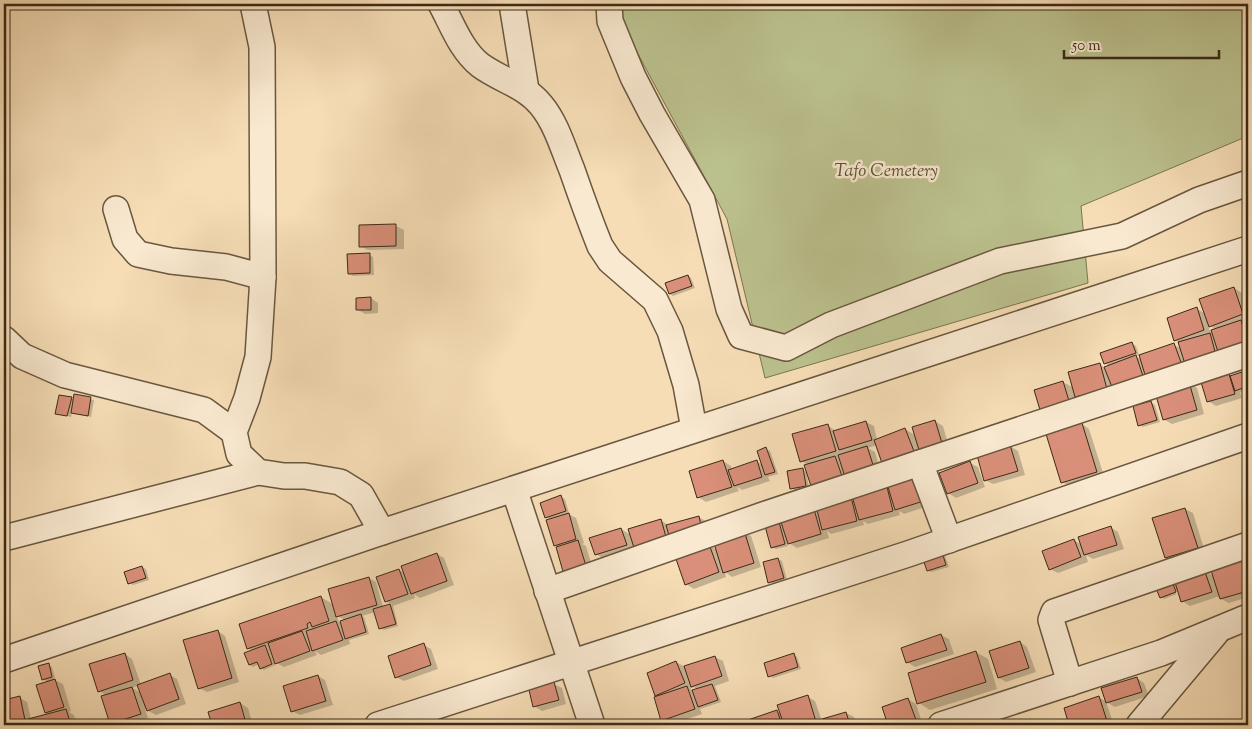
<svg xmlns="http://www.w3.org/2000/svg" width="1252" height="729" font-family="'Sorts Mill Goudy',serif">
<rect width="100%" height="100%" fill="#f6ddb6"/>
<filter id="stains"><feTurbulence type="fractalNoise" baseFrequency=".004" numOctaves="4"/><feColorMatrix values="0 0 0 0 .2 0 0 0 0 .09 0 0 0 0 .02 0 0 0 .5 -.17"/></filter>
<radialGradient id="worn" r=".72"><stop offset=".6" stop-color="#630" stop-opacity="0"/><stop offset="1" stop-color="#630" stop-opacity=".3"/></radialGradient>
<path fill="#bbc18e" stroke="#7a7652" d="M611,4H1248V136L1081,206L1088,283L765,378L727,219Z"/>
<g fill="#0003" fill-rule="evenodd">
<path d="M396,226L404,230V249L368,250L360,246Z"/>
<path d="M369,255L373,257L374,275L353,276L349,273Z"/>
<path d="M688,276L691,278L695,288L673,296L670,294Z"/>
<path d="M1234,288L1242,293L1248,312V319L1242,321L1248,325V352L1084,401L1074,395L1076,405L1041,409L1063,382L1074,388L1100,365L1105,368L1110,366L1105,363L1132,344L1136,346L1139,355L1135,356L1142,360L1174,345L1182,349L1180,343L1175,340L1197,309L1206,314ZM1208,325L1216,329L1210,331ZM1148,373L1149,375L1116,384Z"/>
<path d="M371,298L378,303V313L365,314L357,309Z"/>
<path d="M1248,371V393L1244,394L1240,392L1242,398L1216,406L1208,401L1229,375L1231,377Z"/>
<path d="M1189,383L1197,388L1204,414L1172,424L1165,420L1157,393Z"/>
<path d="M75,396L94,400L91,417L72,412L71,417L56,413L71,398L75,400Z"/>
<path d="M1151,402L1155,405L1160,422L1143,427L1139,425Z"/>
<path d="M935,421L943,426L949,447L927,454L918,449L922,459L877,445L868,448L875,452L881,473L820,492L809,476H807L809,488L795,490L791,488L802,469L808,473V465L801,461L827,425L836,431L866,422L874,426L877,440L905,429L915,435Z"/>
<path d="M1082,424L1089,429L1104,476L1070,487L1063,482Z"/>
<path d="M1010,446L1018,451L1025,475L993,484L985,480Z"/>
<path d="M766,449L770,451L778,474L768,477L770,481L742,490L737,487L739,491L706,502L698,497L723,461L731,466L732,470L757,462L763,465Z"/>
<path d="M970,463L978,467L985,487L956,498L948,493Z"/>
<path d="M922,476L937,503L904,514L899,511L900,515L868,524L863,521L864,525L831,534L827,531L829,538L797,548L787,542L788,546L776,549L772,547L779,523L784,526L814,510L819,513L851,498L855,501L854,497Z"/>
<path d="M561,497L565,499L569,513H567L576,518L584,543L582,544L586,546L594,573L565,575L557,546L555,545L551,520L546,517Z"/>
<path d="M1185,509L1193,513L1205,552L1173,562L1166,558Z"/>
<path d="M698,517L706,521L709,531L604,559L596,554L621,529L631,535L661,520L668,525Z"/>
<path d="M1110,527L1118,532L1124,549L1093,559L1086,555L1088,562L1058,573L1050,569L1074,540L1082,545Z"/>
<path d="M743,532L751,536L761,567L732,577L725,572L726,577L694,589L686,584L709,545L717,550Z"/>
<path d="M944,553L949,567L931,572L928,570Z"/>
<path d="M437,554L444,558L454,585L420,598L414,594L415,598L393,606L398,626L384,630L380,628L375,612L362,616L364,617L369,634L349,640L350,644L321,655L315,651L317,655L284,667L275,662L272,650L270,651L275,665L264,670L261,668L259,664L253,667L250,665L253,651L248,648L321,597L334,605L369,578L376,582L383,607L392,605L386,601L377,578L399,570L405,573ZM337,616L345,620L339,622Z"/>
<path d="M1242,555L1248,559V597L1229,603L1221,599L1220,596L1190,606L1182,601L1180,593L1171,588L1170,590L1177,594L1164,599L1161,597L1172,582L1177,585L1204,570L1214,576Z"/>
<path d="M778,559L782,561L787,580L773,584L769,582Z"/>
<path d="M142,567L146,569L149,580L133,585L129,583Z"/>
<path d="M218,631L225,636L239,682L207,692L199,688Z"/>
<path d="M941,635L949,639L954,654L915,667L907,662L903,648Z"/>
<path d="M1020,642L1027,647L1036,672L1006,682L999,678Z"/>
<path d="M424,645L431,649L438,669L404,681L396,677Z"/>
<path d="M976,652L988,659L997,689L930,710L919,703Z"/>
<path d="M125,654L132,659L141,685L170,675L177,679L186,704L156,715L145,709L148,718L126,725H115L111,723L107,696L99,691ZM139,685L142,693L132,688Z"/>
<path d="M793,654L797,657L801,669L773,678L770,676Z"/>
<path d="M715,657L723,661L729,681L715,686L721,702L700,709L702,714L670,725L662,720L660,697L656,695L676,662L685,667ZM694,687L698,690L694,691L690,689Z"/>
<path d="M49,665L52,667L55,678L53,679L63,684L71,711L69,712L74,715L77,725H4V701L20,698L27,702L31,719L49,715L46,713L48,682L43,679Z"/>
<path d="M318,676L325,680L333,705L300,715L292,711Z"/>
<path d="M1137,678L1144,683L1149,696L1115,707L1106,702L1114,725H1071L1065,709L1098,697L1107,702Z"/>
<path d="M554,684L562,688L566,704L542,711L534,706Z"/>
<path d="M808,697L815,701L822,721L846,713L854,717L856,725H745L744,723L776,711L782,714Z"/>
<path d="M908,699L916,704L923,725H890L884,708Z"/>
<path d="M240,703L248,708L253,725H213L209,713Z"/>
<path d="M188,723L193,725H181Z"/>
</g>
<g fill="#d98f79" stroke="#3a2a17">
<path d="M396,224V246L359,247V225Z"/>
<path d="M370,253V273L348,274L347,254Z"/>
<path d="M688,275L692,286L669,294L665,283Z"/>
<path d="M1234,287L1243,314L1209,327L1199,299Z"/>
<path d="M371,297V310H356V298Z"/>
<path d="M1197,307L1204,330L1174,341L1167,318Z"/>
<path d="M1241,320L1248,341V346L1219,355L1211,330Z"/>
<path d="M1210,333L1216,355L1185,364L1178,342Z"/>
<path d="M1132,342L1136,353L1104,364L1100,353Z"/>
<path d="M1174,343L1182,365L1146,378L1139,355Z"/>
<path d="M1136,355L1143,376L1112,387L1104,367Z"/>
<path d="M1100,363L1107,389L1075,397L1068,372Z"/>
<path d="M1248,370V386L1235,391L1230,376Z"/>
<path d="M1229,374L1235,394L1207,402L1201,382Z"/>
<path d="M1063,381L1069,401L1040,410L1034,390Z"/>
<path d="M1189,382L1197,410L1163,420L1155,392Z"/>
<path d="M74,394L91,397L88,416L71,413Z"/>
<path d="M59,395L72,397L67,416L55,414Z"/>
<path d="M1151,401L1157,420L1138,426L1133,406Z"/>
<path d="M935,420L942,443L919,450L912,427Z"/>
<path d="M866,421L872,440L839,450L833,431Z"/>
<path d="M1082,423L1097,472L1061,483L1046,434Z"/>
<path d="M828,424L836,451L800,462L792,434Z"/>
<path d="M905,428L915,454L883,466L874,440Z"/>
<path d="M1010,445L1018,471L984,481L977,455Z"/>
<path d="M867,446L874,468L845,477L838,455Z"/>
<path d="M766,447L775,472L765,475L757,451Z"/>
<path d="M835,456L843,479L812,489L804,465Z"/>
<path d="M723,460L732,487L697,498L689,471Z"/>
<path d="M757,460L762,477L734,486L728,470Z"/>
<path d="M970,461L978,483L947,494L939,473Z"/>
<path d="M803,468L806,486L790,489L787,471Z"/>
<path d="M922,475L930,499L895,510L888,487Z"/>
<path d="M887,487L893,511L859,520L852,496Z"/>
<path d="M561,495L566,511L545,518L540,503Z"/>
<path d="M851,497L857,521L822,530L816,506Z"/>
<path d="M1185,508L1198,548L1165,558L1152,518Z"/>
<path d="M814,509L821,534L788,544L780,519Z"/>
<path d="M569,513L576,539L554,546L546,520Z"/>
<path d="M699,516L703,534L671,543L666,525Z"/>
<path d="M661,519L668,544L636,554L628,529Z"/>
<path d="M779,522L785,544L771,548L765,526Z"/>
<path d="M1111,526L1117,545L1084,555L1078,537Z"/>
<path d="M621,528L627,545L595,555L589,538Z"/>
<path d="M744,530L754,563L723,573L713,540Z"/>
<path d="M1074,539L1081,557L1049,570L1042,551Z"/>
<path d="M578,540L587,569L564,575L556,547Z"/>
<path d="M709,544L719,572L685,585L675,556Z"/>
<path d="M941,549L946,565L927,571L922,556Z"/>
<path d="M437,553L447,581L411,594L401,566Z"/>
<path d="M1242,554L1248,574V591L1220,599L1209,564Z"/>
<path d="M778,558L784,578L768,583L763,562Z"/>
<path d="M142,566L146,578L128,584L124,572Z"/>
<path d="M399,569L408,594L385,602L376,577Z"/>
<path d="M1204,569L1212,592L1181,602L1174,579Z"/>
<path d="M369,577L377,605L336,617L328,589Z"/>
<path d="M1172,581L1176,592L1160,598L1155,586Z"/>
<path d="M321,596L329,621L312,627L310,622L307,624L308,628L247,649L239,624Z"/>
<path d="M390,604L396,624L379,629L373,609Z"/>
<path d="M361,614L366,632L345,639L340,621Z"/>
<path d="M336,621L343,640L312,651L306,631Z"/>
<path d="M218,630L232,678L198,689L183,640Z"/>
<path d="M302,631L310,651L275,664L268,643Z"/>
<path d="M941,634L947,650L906,663L901,648Z"/>
<path d="M1020,641L1029,668L998,678L989,651Z"/>
<path d="M424,643L431,665L395,678L388,656Z"/>
<path d="M265,645L272,664L260,669L257,662L249,665L244,653Z"/>
<path d="M976,651L986,682L917,704L908,673Z"/>
<path d="M125,653L133,680L98,692L89,664Z"/>
<path d="M794,653L798,667L768,677L764,663Z"/>
<path d="M715,656L722,676L691,687L684,666Z"/>
<path d="M676,661L685,683L655,696L647,673Z"/>
<path d="M49,663L52,677L42,680L38,666Z"/>
<path d="M170,673L179,699L147,711L137,685Z"/>
<path d="M318,675L326,701L291,712L283,686Z"/>
<path d="M1137,677L1142,692L1106,703L1101,688Z"/>
<path d="M55,679L64,707L45,713L36,685Z"/>
<path d="M554,682L559,700L533,707L529,690Z"/>
<path d="M712,684L718,700L698,707L692,690Z"/>
<path d="M687,686L695,709L661,721L654,697Z"/>
<path d="M132,687L141,714L110,724L101,696Z"/>
<path d="M808,695L817,725H784L777,705Z"/>
<path d="M20,696L26,725H4V700Z"/>
<path d="M1099,696L1107,721L1095,725H1069L1064,708Z"/>
<path d="M908,698L916,720L902,725H888L882,707Z"/>
<path d="M240,702L246,723L238,725H212L208,712Z"/>
<path d="M66,709L71,725H30L28,719Z"/>
<path d="M777,710L782,725H744L742,722Z"/>
<path d="M846,712L850,725H824L822,719Z"/>
</g>
<g fill="none" stroke-linecap="round" stroke-linejoin="round">
<defs>
<g id="minor">
<path d="M253,4L262,47L263,277L258,357L247,398L234,432L239,454L258,472L284,476H305L340,482L361,495L382,532"/>
<path d="M441,4C452,24 461,50 480,65C500,80 525,85 541,105C556,123 563,148 572,170C581,196 590,221 600,246L610,261L655,300L670,331L686,385L694,429"/>
<path d="M512,4L526,90"/>
<path d="M609,4L610,21L633,77L652,114L702,200L729,309L741,336L786,348L831,325L1000,261L1122,236L1199,200L1248,183"/>
<path d="M116,209L125,239L138,254L171,261L226,267L263,277"/>
<path d="M4,339L22,356L65,375L204,410L234,432"/>
<path d="M920,463L949,540"/>
<path d="M514,489L592,725"/>
<path d="M4,538L258,472"/>
<path d="M547,591L766,514L1248,354"/>
<path d="M4,660L382,532L1248,249"/>
<path d="M1070,683L1051,620L1054,612L1248,545"/>
<path d="M378,725L908,554L1248,436"/>
<path d="M941,725L1161,653L1248,617"/>
<path d="M1139,725L1216,633"/>
</g>
</defs>
<use href="#minor" stroke="#69573f" stroke-width="28"/>
<use href="#minor" stroke="#f9e9d0" stroke-width="25"/>
</g>
<g text-anchor="middle" stroke-width="5" stroke-linejoin="round" paint-order="stroke">
<g font-size="18" font-style="italic" fill="#5a5035" stroke="#f9e9d0">
<text x="886" y="176">Tafo Cemetery</text>
</g>
</g>
<rect width="1252" height="729" fill="none" stroke="#f6ddb6" stroke-width="20"/>
<rect x="5" y="5" width="1242" height="719" fill="none" stroke="#3a2a17" stroke-width="2.5"/>
<rect x="10" y="10" width="1232" height="709" fill="none" stroke="#3a2a17"/>
<path d="M1064 50v8h155v-8" fill="none" stroke="#3a2a17" stroke-width="2.5"/>
<text x="1072" y="50" font-size="15" fill="#3a2a17" stroke="#f9e9d0" stroke-width="4" paint-order="stroke">50 m</text>
<rect width="100%" height="100%" filter="url(#stains)"/>
<rect width="100%" height="100%" fill="url(#worn)"/>
</svg>
